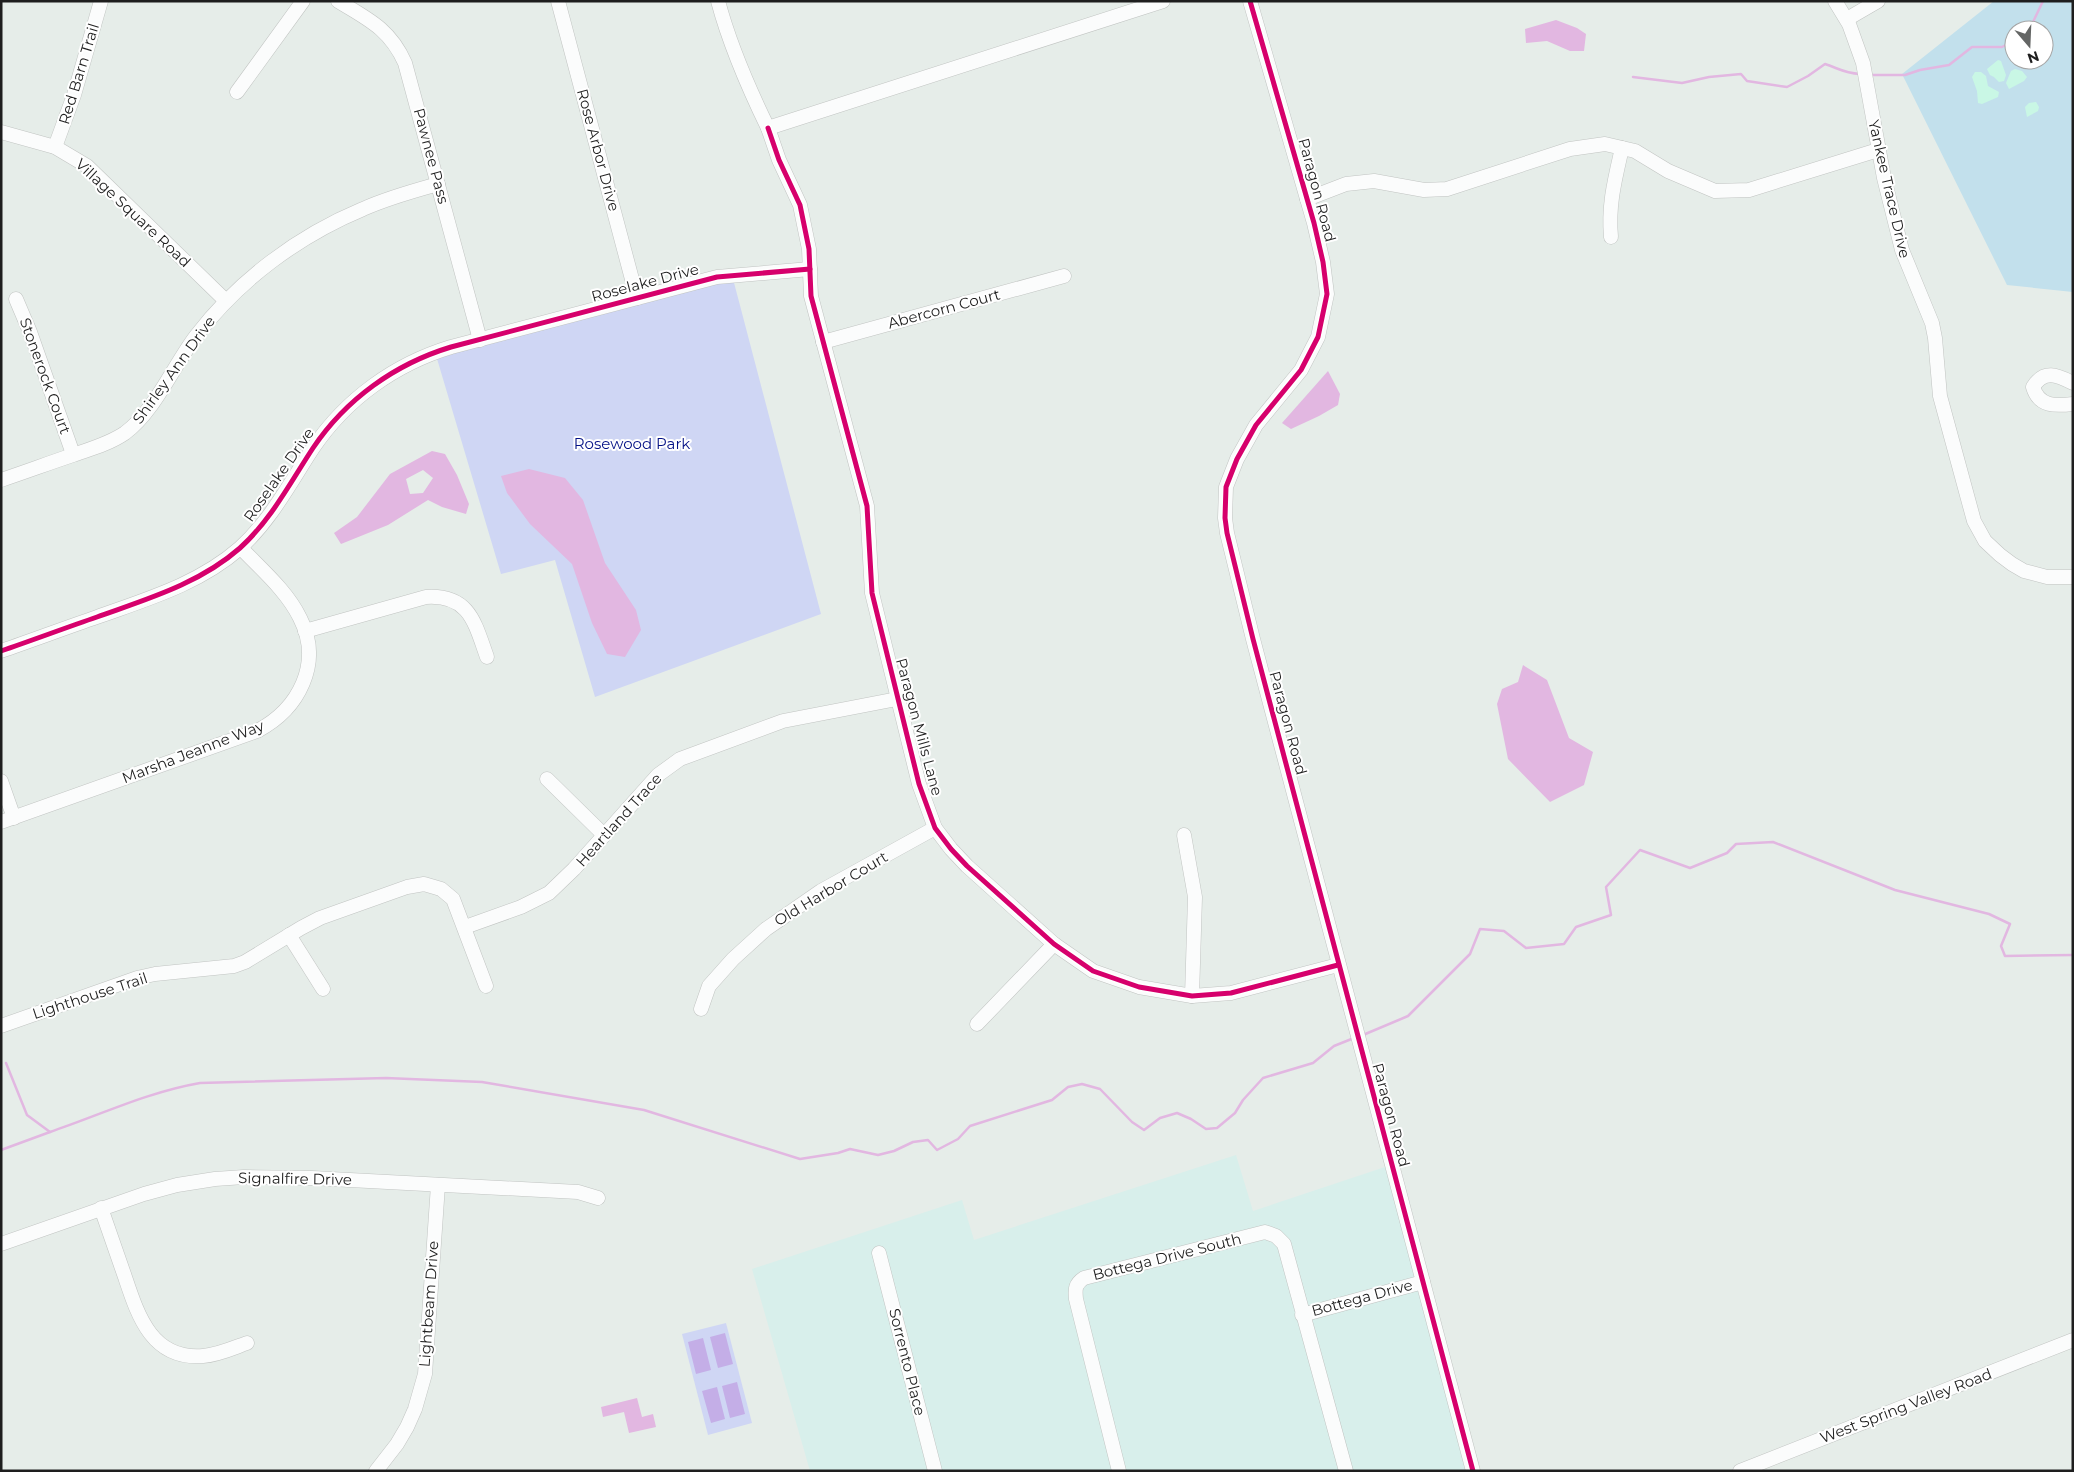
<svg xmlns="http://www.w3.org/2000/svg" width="2074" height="1472" font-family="Montserrat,sans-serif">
<rect width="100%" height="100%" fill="#e6ede9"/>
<path fill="#d8efeb" d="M1236,1155L1253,1211L1391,1165L1473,1471H810L752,1269L962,1200L974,1240Z"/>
<path fill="#c2e0ec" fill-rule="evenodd" d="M1994,1H2073V292L2007,285L1902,74ZM2014,30H2044V60H2014Z"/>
<g fill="#c9f7e5">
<path d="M1998,60L2001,61L2006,75L2004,81L1999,82L1994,77L1990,75L1987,69Z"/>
<path d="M2015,69L2022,71L2027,77L2024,81L2009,89L2006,83L2011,71Z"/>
<path d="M1975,72H1981L1986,76L1988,86L1999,92L1998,97L1982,104L1978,103L1977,91L1972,77Z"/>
<path d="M2036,102L2039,107L2038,111L2027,117L2025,107L2029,103Z"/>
</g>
<g fill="#cfd6f4">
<path d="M732,275L821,614L595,697L555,560L501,574L435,352Z"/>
<path d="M726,1323L752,1423L708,1435L682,1334Z"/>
</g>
<g fill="#c4aee7">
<path d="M725,1333L733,1364L718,1368L710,1337Z"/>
<path d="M703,1338L711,1370L696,1374L688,1342Z"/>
<path d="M737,1382L745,1414L730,1418L722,1386Z"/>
<path d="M717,1387L725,1419L711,1423L702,1391Z"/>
</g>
<g fill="#e2b7e1" fill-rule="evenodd">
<path d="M1556,20L1577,28L1586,34L1584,51H1570L1547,41L1526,43L1525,29Z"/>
<path d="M1328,371L1340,394L1338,405L1319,416L1291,429L1282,423Z"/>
<path d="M432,451L445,454L457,475L469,504L466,514L442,507L428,500L388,525L341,544L334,533L357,517L390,474ZM423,470L433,478L423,493L410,494L406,479Z"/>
<path d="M529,469L565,478L583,500L605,563L636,610L641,630L625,657L607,654L592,623L572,564L530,524L507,493L501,476Z"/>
<path d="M1523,665L1547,680L1569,738L1593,752L1584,785L1550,802L1508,759L1497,704L1502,689L1518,682Z"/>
<path d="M637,1398L642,1417L653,1414L656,1427L629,1433L624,1412L603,1417L601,1407Z"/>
</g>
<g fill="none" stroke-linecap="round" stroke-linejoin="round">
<g stroke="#e2b7e1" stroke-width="2.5">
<path d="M2018,30L2033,22L2043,1"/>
<path d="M1870,75H1905L1920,70L1949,65L1972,47H2002L2014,41"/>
<path d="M1633,77L1682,83L1709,77L1741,74L1747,81L1787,87L1808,76L1825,64C1840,69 1844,73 1860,74"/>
<path d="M1363,1035L1408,1016L1470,954L1480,929L1504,931L1526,948L1564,944L1576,927L1611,915L1606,887L1640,850L1690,868L1727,853L1736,844L1773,842L1895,890L1989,914L2010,924L2001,946L2005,956L2073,955"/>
<path d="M6,1063L27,1115L50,1132C100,1115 148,1092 200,1083L386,1078L482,1082L644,1110L800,1159L838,1153L850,1149L878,1155L894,1151L913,1142L928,1140L937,1150L958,1139L970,1126L1052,1100L1068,1087L1082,1084L1100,1089L1132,1122L1144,1130L1160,1118L1177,1113L1191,1119L1206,1129L1217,1128L1235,1113L1243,1100L1263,1078L1313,1063L1334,1046L1354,1038"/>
<path d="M1,1150L50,1132"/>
</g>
<defs>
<g id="minor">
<path d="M338,1C368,19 390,29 405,63L480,340"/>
<path d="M558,1L637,298"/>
<path d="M718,1C730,46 748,87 768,128L1163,1"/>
<path d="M1250,1L1314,223L1323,262L1327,294L1318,337L1301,370L1256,425L1237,459L1226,487L1225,518L1227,533L1253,639L1473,1471"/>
<path d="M1835,1L1849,24L1863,63L1884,178L1902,250L1932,323L1935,338L1940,396L1974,521L1985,541L2000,555L2012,564L2024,571L2047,577H2073"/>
<path d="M1847,19L1878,1"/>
<path d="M237,92L303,1"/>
<path d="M768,128L779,160L800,205L809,249L811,296L867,506L872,593L919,784L935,828L951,849L967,866L1054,944L1093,971L1139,987L1192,996L1231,993L1338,965"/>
<path d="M1,132L55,147L87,166L226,301"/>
<path d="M55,147L74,95L101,1"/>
<path d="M1307,199L1346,184L1374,181L1424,190L1447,189L1570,149L1605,144L1635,151L1668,171L1715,191L1749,190L1878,150"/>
<path d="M1611,237C1608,205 1615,179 1622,148"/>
<path d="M16,299L30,332L73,454"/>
<path d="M823,342L1064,276"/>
<path d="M2073,383C2057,375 2044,369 2033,387C2039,407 2055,406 2073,404"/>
<path d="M1,480C25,472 49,463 73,455C90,449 109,444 125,433C154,412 174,365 196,336C239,280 298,236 363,209C387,198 413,191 438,184"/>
<path d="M305,631L426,597C470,594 475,624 487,657"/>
<path d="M1,651C33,640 65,628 97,617C147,599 199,584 240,548C271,520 290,483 313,448C346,399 395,364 451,347L717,277L810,269"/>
<path d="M547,779L604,835"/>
<path d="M1,781L14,818"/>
<path d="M1,822L257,731C299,709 323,663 300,618C287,591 261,569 241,548"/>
<path d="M1184,835L1195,897L1192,996"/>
<path d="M465,927L521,907L549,893L574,869L658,775L680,759L783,721L897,699"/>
<path d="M289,935L323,989"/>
<path d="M701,1009L709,986L733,959L766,929L821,891L935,828"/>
<path d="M977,1024L1054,944"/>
<path d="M1,1026L137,978L155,974L234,966L245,962L301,928L320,918L407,887L424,884L441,889L453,899L486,986"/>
<path d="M101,1208C109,1231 117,1254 125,1277C138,1316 152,1360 203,1356C218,1355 233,1348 247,1343"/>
<path d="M1,1244L144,1194L177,1185L215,1179L244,1177L312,1178L578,1192L598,1198"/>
<path d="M879,1253L935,1471"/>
<path d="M1302,1315L1423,1282"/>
<path d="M376,1471L397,1444L407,1427L415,1409L425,1374L438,1185"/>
<path d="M1119,1471L1076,1299C1075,1289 1075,1284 1084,1278L1265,1232L1276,1236L1284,1244L1346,1471"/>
<path d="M1740,1471L2073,1340"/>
</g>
</defs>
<use href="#minor" stroke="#c1c4c2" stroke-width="15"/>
<use href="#minor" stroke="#fbfcfc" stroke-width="14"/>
<defs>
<g id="cycleway">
<path d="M1250,1L1314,223L1323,262L1327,294L1318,337L1301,370L1256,425L1237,459L1226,487L1225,518L1227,533L1253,639L1473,1471"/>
<path d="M768,128L779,160L800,205L809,249L811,296L867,506L872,593L919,784L935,828L951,849L967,866L1054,944L1093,971L1139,987L1192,996L1231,993L1338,965"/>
<path d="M1,651C33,640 65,628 97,617C147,599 199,584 240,548C271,520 290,483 313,448C346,399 395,364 451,347L717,277L810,269"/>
</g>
</defs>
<use href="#cycleway" stroke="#fff" stroke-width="8"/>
<use href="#cycleway" stroke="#d6006c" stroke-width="5"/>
</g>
<g text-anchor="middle" stroke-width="4" stroke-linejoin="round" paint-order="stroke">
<g font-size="15" fill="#1e1e1e" stroke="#fff">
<text transform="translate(79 74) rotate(-73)" y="5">Red Barn Trail</text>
<text transform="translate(598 150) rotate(75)" y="5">Rose Arbor Drive</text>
<text transform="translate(431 156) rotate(75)" y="5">Pawnee Pass</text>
<text transform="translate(1889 189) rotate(77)" y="5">Yankee Trace Drive</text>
<text transform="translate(1317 190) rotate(75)" y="5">Paragon Road</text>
<text transform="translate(133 213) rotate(43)" y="5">Village Square Road</text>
<text transform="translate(645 283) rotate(-15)" y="5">Roselake Drive</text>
<text transform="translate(944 309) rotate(-15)" y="5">Abercorn Court</text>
<text transform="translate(174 370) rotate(-54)" y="5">Shirley Ann Drive</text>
<text transform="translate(45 376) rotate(70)" y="5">Stonerock Court</text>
<text transform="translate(279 475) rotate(-55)" y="5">Roselake Drive</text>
<text transform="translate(1288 723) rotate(75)" y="5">Paragon Road</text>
<text transform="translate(919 727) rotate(75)" y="5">Paragon Mills Lane</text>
<text transform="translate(193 752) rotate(-21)" y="5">Marsha Jeanne Way</text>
<text transform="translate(619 820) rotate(-48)" y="5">Heartland Trace</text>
<text transform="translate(831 889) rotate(-31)" y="5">Old Harbor Court</text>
<text transform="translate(90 996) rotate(-18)" y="5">Lighthouse Trail</text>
<text transform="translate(1391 1115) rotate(75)" y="5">Paragon Road</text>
<text transform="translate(295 1179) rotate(1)" y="5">Signalfire Drive</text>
<text transform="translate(1167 1257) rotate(-14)" y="5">Bottega Drive South</text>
<text transform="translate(1362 1298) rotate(-15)" y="5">Bottega Drive</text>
<text transform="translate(429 1304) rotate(-86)" y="5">Lightbeam Drive</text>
<text transform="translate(907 1362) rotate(76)" y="5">Sorrento Place</text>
<text transform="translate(1906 1406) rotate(-21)" y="5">West Spring Valley Road</text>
</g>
<g font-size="15" fill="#031085" stroke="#fff">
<text x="632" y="449">Rosewood Park</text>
</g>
</g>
<rect width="2074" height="1472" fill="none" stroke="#1e1e1e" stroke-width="5"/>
<g transform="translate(2029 45) rotate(161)"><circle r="24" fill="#ffffff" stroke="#a5a5a5"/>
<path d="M0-4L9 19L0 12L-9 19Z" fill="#646665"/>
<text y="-8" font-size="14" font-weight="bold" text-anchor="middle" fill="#1e1e1e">N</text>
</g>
</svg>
